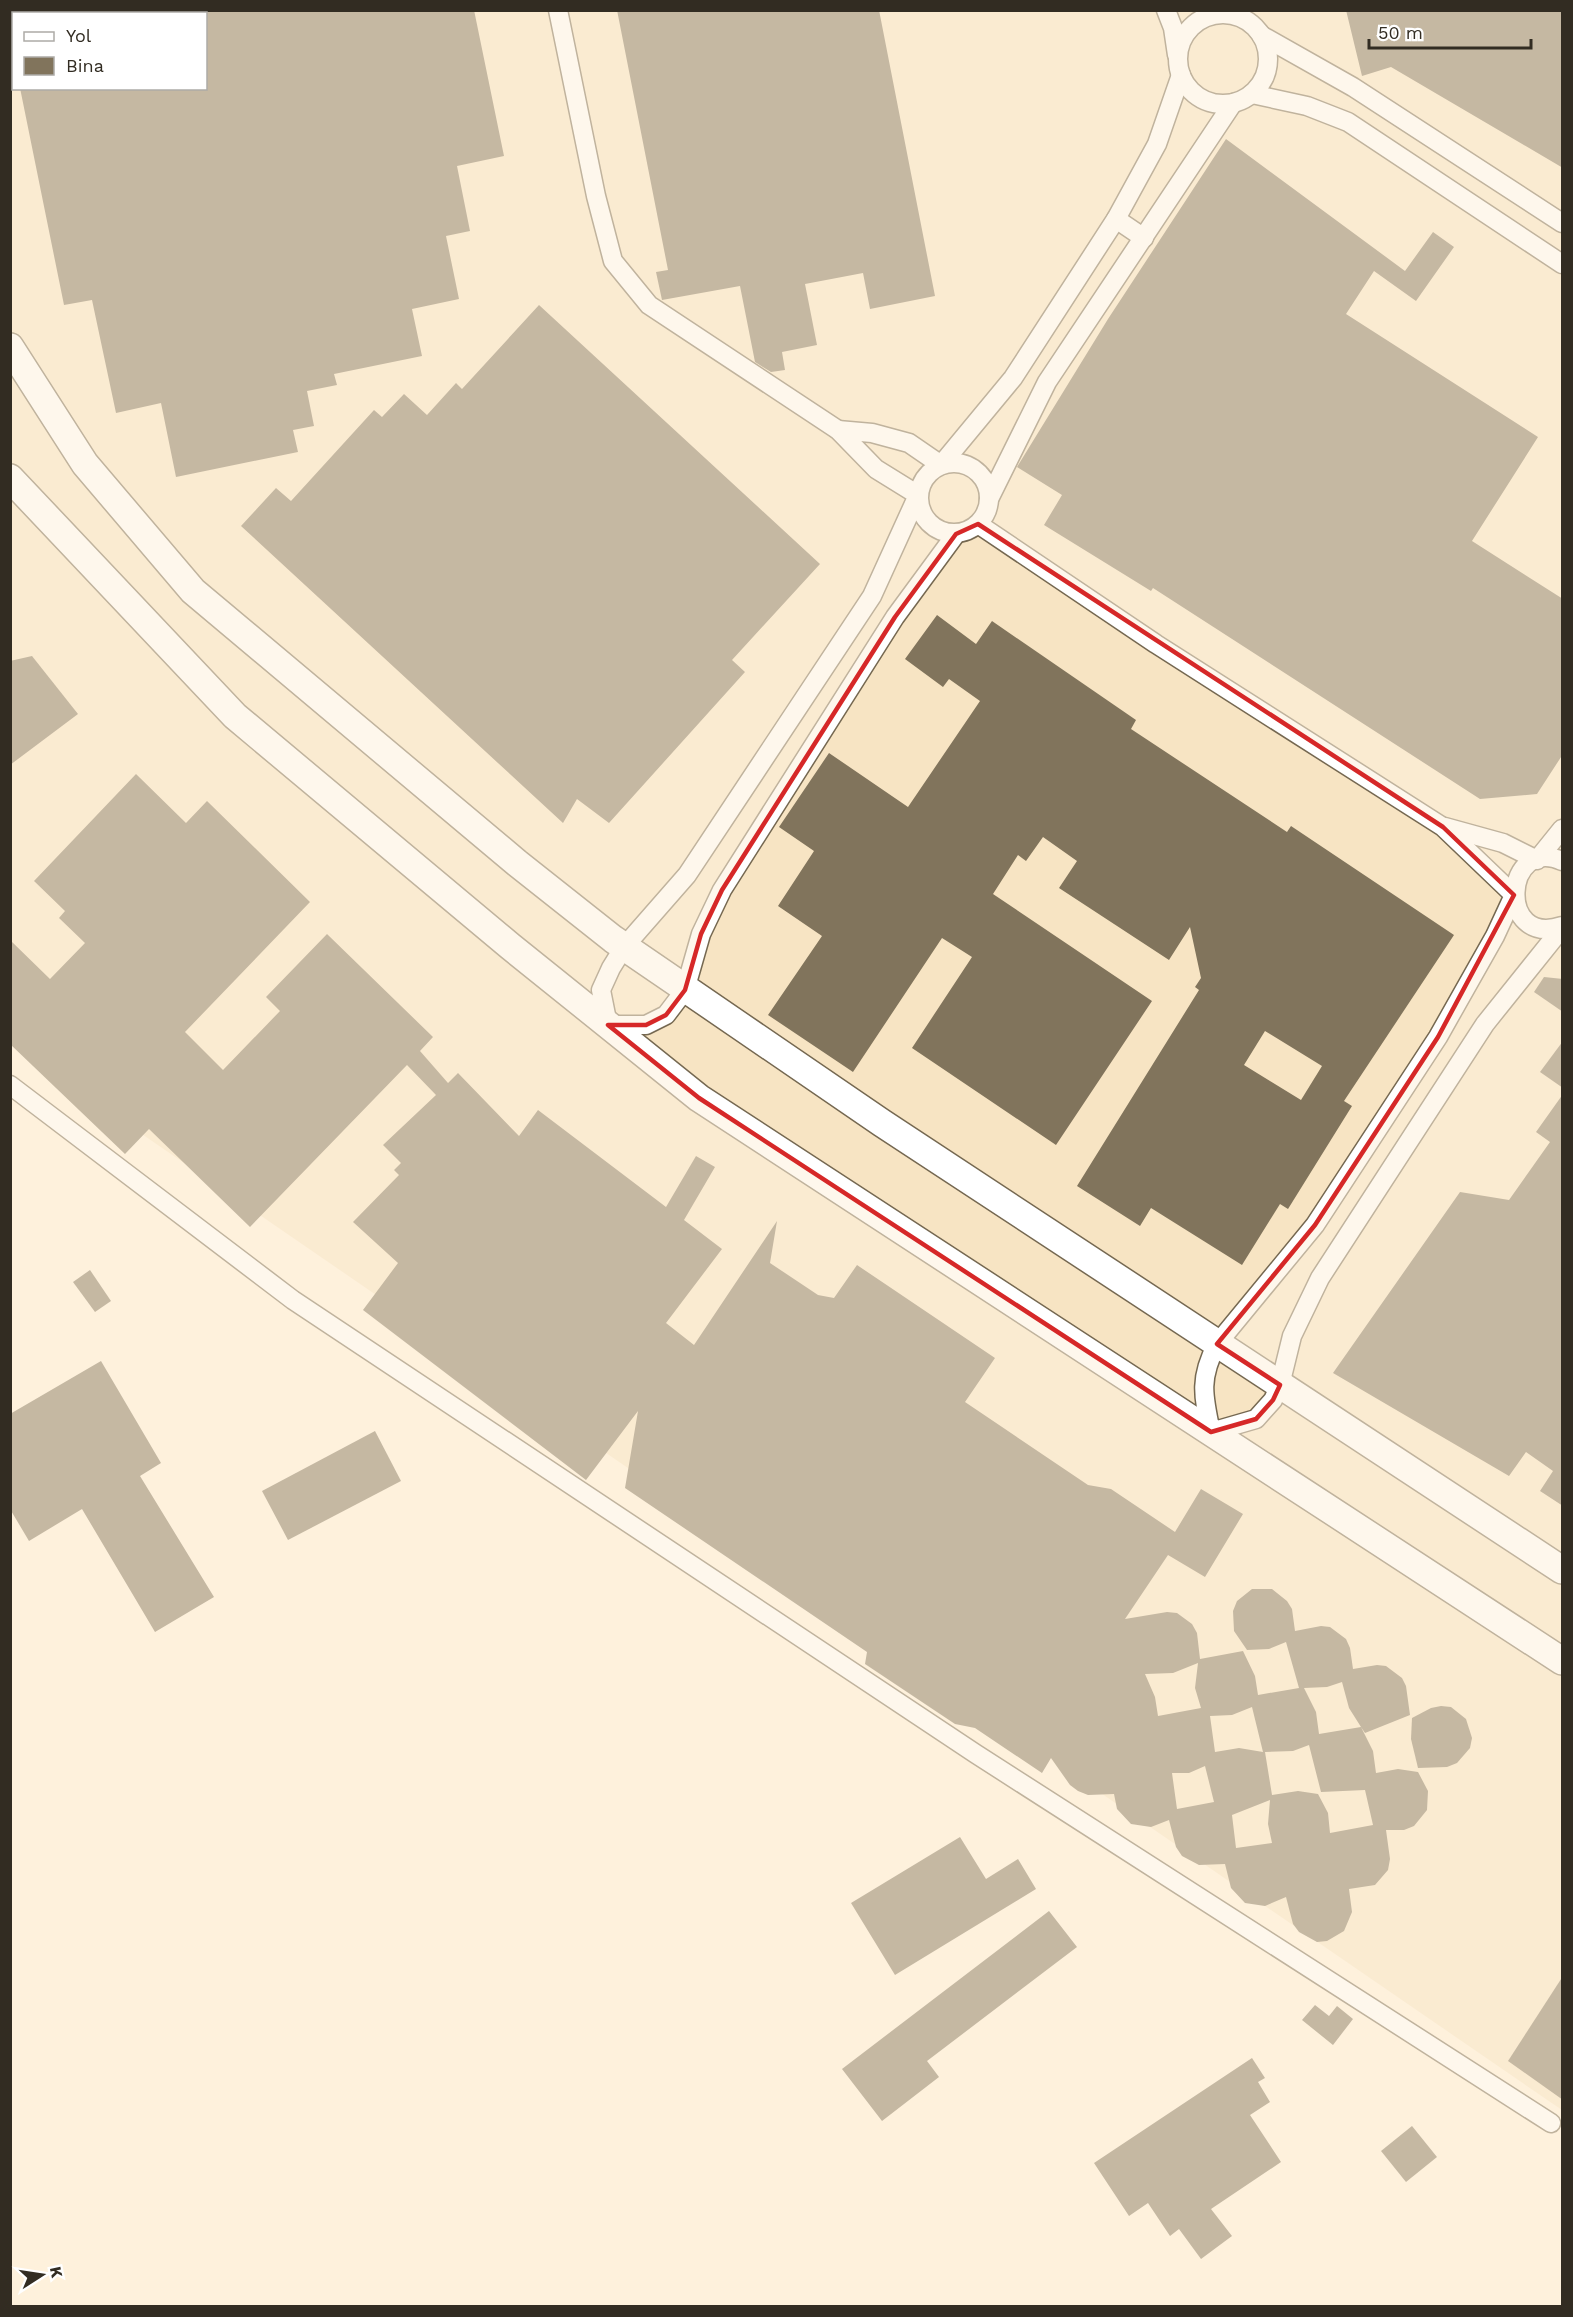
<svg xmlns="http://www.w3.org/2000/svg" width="1573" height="2317" font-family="'Work Sans',sans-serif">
<rect width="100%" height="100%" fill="#fef1dc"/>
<path fill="#f7e4c3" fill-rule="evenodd" d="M11,11H1562V2110L11,1044ZM14,14H206V88H14Z"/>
<g fill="#81745c" fill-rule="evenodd">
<path d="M206,10H474L504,156L457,166L470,231L446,236L459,299L412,309L422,356L334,374L337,385L307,391L314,426L293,430L298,452L176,477L161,403L116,413L92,300L64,305L20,88H206Z"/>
<path d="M617,10H879L935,296L870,309L863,273L805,284L817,345L782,352L785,370L771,372L755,362L740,286L662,300L656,272L668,270Z"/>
<path d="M1346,10H1563V168L1391,67L1362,76Z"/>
<path d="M1226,139L1405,271L1433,232L1454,247L1416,301L1374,271L1346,314L1538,437L1472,541L1563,599V754L1537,794L1480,799L1153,588L1151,591L1044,525L1062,495L1017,467L1108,319Z"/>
<path d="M539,305L820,564L732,660L745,672L609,823L577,799L563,823L241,526L276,488L291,501L374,410L382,417L404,394L427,415L456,383L462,389Z"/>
<path d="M937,615L976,644L992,621L1136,720L1131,729L1287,832L1291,826L1454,935L1344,1101L1352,1106L1288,1209L1280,1204L1242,1265L1151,1208L1140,1226L1077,1186L1199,990L1195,987L1201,978L1190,927L1169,960L1059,888L1077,861L1043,837L1026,861L1018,855L993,894L1152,1001L1056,1145L912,1048L972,957L942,938L853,1072L768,1015L822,936L778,906L814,851L779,827L829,753L908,807L980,701L949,679L943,687L905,659ZM1265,1031L1322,1066L1301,1100L1244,1065Z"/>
<path d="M32,656L78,714L10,765V661Z"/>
<path d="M136,774L186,823L207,801L310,902L185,1032L223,1070L280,1011L266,997L327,934L433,1037L420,1051L448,1083L458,1073L519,1136L538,1110L666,1207L696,1156L715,1167L684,1220L722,1249L666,1323L694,1345L777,1221L770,1263L818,1295L834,1298L857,1265L995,1358L965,1402L1088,1485L1111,1489L1175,1532L1201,1489L1243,1514L1205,1577L1168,1555L1125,1619L1167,1612L1177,1613L1192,1624L1197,1633L1200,1659L1243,1651L1255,1676L1258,1695L1299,1688L1286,1642L1269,1649L1247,1650L1234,1631L1233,1611L1237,1601L1252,1589H1272L1287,1601L1292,1609L1295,1631L1321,1626L1330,1627L1346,1639L1350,1648L1353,1669L1377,1665L1386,1666L1402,1678L1406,1686L1410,1715L1365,1733L1361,1727L1373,1751L1376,1773L1398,1769L1418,1772L1428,1791L1427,1810L1414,1826L1404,1830H1386L1390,1859L1388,1870L1375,1885L1349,1889L1352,1912L1344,1931L1327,1941L1317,1942L1299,1932L1293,1924L1286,1897L1265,1906L1245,1903L1231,1888L1225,1864L1199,1865L1182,1856L1176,1847L1169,1820L1151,1827L1131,1824L1117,1809L1114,1794L1088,1795L1078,1791L1070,1785L1051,1758L1042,1773L975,1728L955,1724L865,1664L867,1652L625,1488L638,1411L586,1480L363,1310L398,1263L353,1222L399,1175L394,1170L401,1163L383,1145L436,1095L407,1065L250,1227L149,1129L125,1154L10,1044V940L50,979L85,943L59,918L65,911L34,881ZM1198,1663L1195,1688L1201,1708L1158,1716L1155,1697L1145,1674L1173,1673ZM1342,1682L1349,1708L1361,1727L1319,1734L1316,1712L1304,1688L1327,1687ZM1252,1707L1263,1752L1239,1748L1215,1752L1210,1716L1232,1715ZM1309,1745L1321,1792L1365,1790L1373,1825L1330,1833L1328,1813L1318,1794L1298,1791L1272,1795L1265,1752L1293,1751ZM1205,1766L1214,1802L1177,1809L1172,1773H1189ZM1270,1800L1268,1824L1272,1843L1236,1848L1232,1815Z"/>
<path d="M1544,977L1563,979V1012L1534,992Z"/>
<path d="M1563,1041V1088L1540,1072Z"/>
<path d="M1563,1094V1506L1540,1491L1553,1471L1526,1452L1509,1476L1333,1373L1460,1192L1509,1200L1550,1142L1536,1132Z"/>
<path d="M90,1270L111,1301L95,1312L73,1282Z"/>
<path d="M101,1361L161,1463L140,1476L214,1597L155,1632L82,1509L29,1541L10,1509V1414Z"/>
<path d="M375,1431L401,1481L288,1540L262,1491Z"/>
<path d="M1441,1706L1451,1707L1466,1719L1472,1738L1470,1748L1457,1763L1447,1767L1418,1768L1411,1739L1412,1718L1431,1708Z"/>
<path d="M960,1837L986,1879L1018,1859L1036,1889L895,1975L851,1903Z"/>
<path d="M1049,1911L1077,1947L927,2061L939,2077L882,2121L842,2069Z"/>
<path d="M1563,1976V2100L1508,2061Z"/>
<path d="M1315,2005L1329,2016L1337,2006L1353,2019L1333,2045L1302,2020Z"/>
<path d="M1252,2058L1265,2078L1258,2082L1270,2102L1250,2115L1281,2162L1211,2209L1232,2236L1201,2259L1179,2229L1170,2236L1148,2203L1129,2216L1094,2163Z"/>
<path d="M1412,2126L1437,2157L1406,2182L1381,2151Z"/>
</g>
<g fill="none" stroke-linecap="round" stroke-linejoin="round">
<defs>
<g id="street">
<path d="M558,10L596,196L613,261L649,305L838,430L876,469L918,495L872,596L687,875L624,947L611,968L601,990L608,1025H646L666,1015L685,990L701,934L722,890L895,617L956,534"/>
<path d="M1166,10L1173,28L1177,55"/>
<circle cx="1223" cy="59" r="45"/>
<path d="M1261,35L1353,87L1562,223"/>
<path d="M1252,94L1307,106L1348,122L1562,264"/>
<path d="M1116,219L1144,238"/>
<path d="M838,430L872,433L909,443L941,465L1013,378L1116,219L1157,144L1181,75"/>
<circle cx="954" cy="498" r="35"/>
<path d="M989,499L1047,382L1233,103"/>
<path d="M978,524L1156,644L1443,827L1514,895L1495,936L1438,1037L1315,1225L1217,1344C1199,1378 1203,1395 1211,1432L1256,1419L1273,1400L1280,1385L1292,1336L1320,1278L1485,1024L1562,928"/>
<path d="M1445,827L1503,843L1537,860L1562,829"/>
<path d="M1562,861C1504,835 1496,948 1562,926"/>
<path d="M10,1085L293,1300L976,1754L1551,2123"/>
</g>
<g id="secondary">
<path d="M10,347L85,464L193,591L517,863L613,939L882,1123L1562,1570"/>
<path d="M10,478L235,716L510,946L699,1098L1562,1661"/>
</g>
</defs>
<use href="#street" stroke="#756851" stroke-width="21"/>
<use href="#secondary" stroke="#756851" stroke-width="30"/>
<use href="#street" stroke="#fff" stroke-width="18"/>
<use href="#secondary" stroke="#fff" stroke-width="27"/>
</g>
<path d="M0 0H1573V2317H0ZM978,524L1443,827L1514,895L1438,1037L1315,1225L1217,1344L1280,1385L1273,1400L1256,1419L1211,1432L699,1098L608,1025H646L666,1015L685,990L701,934L722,890L895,617L956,534Z" fill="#fef1dc" fill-opacity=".55" fill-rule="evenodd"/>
<path fill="none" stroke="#d62828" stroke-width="4.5" stroke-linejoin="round" d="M978,524L1443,827L1514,895L1438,1037L1315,1225L1217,1344L1280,1385L1273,1400L1256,1419L1211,1432L699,1098L608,1025H646L666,1015L685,990L701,934L722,890L895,617L956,534Z"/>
<rect width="1573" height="2317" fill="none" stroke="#322c22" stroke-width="24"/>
<rect x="12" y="12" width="195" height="78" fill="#ffffff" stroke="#adaba7" stroke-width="1.5"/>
<rect x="24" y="32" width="30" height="9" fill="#ffffff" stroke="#adaba7" stroke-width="1.5"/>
<text x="66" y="42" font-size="18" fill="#322c22">Yol</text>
<rect x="24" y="57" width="30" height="18" fill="#81745c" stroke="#adaba7" stroke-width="1.5"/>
<text x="66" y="72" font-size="18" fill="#322c22">Bina</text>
<g transform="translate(42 2275) rotate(78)" stroke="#ffffff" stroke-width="4.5" paint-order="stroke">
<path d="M0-4.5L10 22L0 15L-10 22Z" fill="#322c22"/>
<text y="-9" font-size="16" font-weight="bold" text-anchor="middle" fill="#322c22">K</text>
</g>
<path d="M1369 39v9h162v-9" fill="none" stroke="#322c22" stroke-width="3"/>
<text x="1378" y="39" font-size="18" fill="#322c22" stroke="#ffffff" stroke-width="4.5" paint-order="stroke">50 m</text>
</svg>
